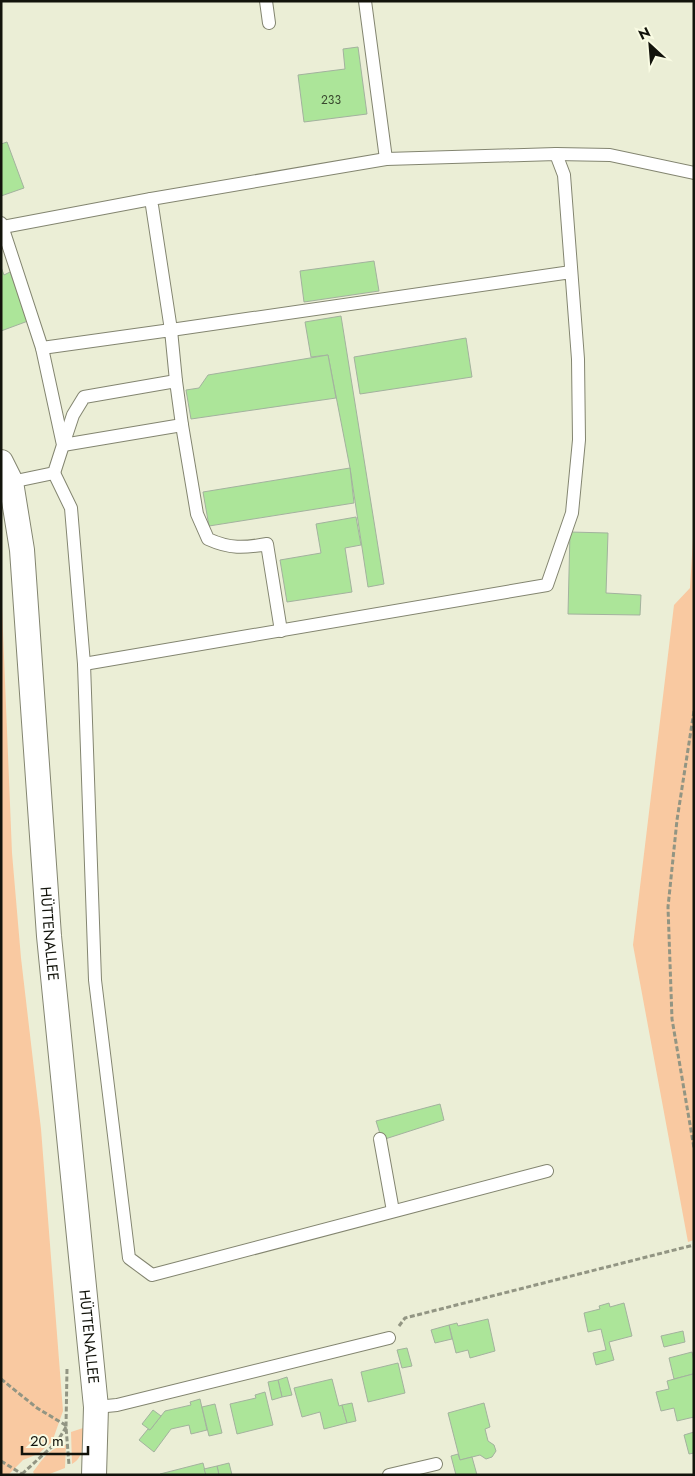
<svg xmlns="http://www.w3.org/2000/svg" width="695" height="1476" font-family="Jost,sans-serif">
<rect width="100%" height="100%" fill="#ebeed6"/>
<g fill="#f9c9a1">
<path d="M694,522V1240L688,1242L633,945L674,605L690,588Z"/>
<path d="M1,583L12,853L21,958L41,1129L63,1411L52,1442L38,1454L23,1460L8,1475H1Z"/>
<path d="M83,1428C83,1441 85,1457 72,1464L71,1432Z"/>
<path d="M66,1445L65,1468L47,1475H35L33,1472C42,1460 50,1447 66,1445Z"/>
</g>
<g fill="#ace599" stroke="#a3b29e">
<path d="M358,47L367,114L304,122L298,75L345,69L343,49Z"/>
<path d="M7,142L24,188L1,196V144Z"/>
<path d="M374,261L379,291L304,302L300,271Z"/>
<path d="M1,267L4,275L10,272L28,321L1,331Z"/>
<path d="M341,316L384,584L368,587L350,468L328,355L311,357L305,322Z"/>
<path d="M466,338L472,377L360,394L354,357Z"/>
<path d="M328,355L336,398L191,419L186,390L199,388L208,375Z"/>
<path d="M350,468L354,503L209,526L203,492Z"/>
<path d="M356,517L361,545L345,548L352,592L287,602L280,560L321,553L316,524Z"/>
<path d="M570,532L608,533L606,593L641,595L640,615L568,614Z"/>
<path d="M440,1104L444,1120L382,1140L376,1121Z"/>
<path d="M609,1303L610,1307L624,1303L632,1336L609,1342L614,1360L596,1365L593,1353L606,1350L601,1329L588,1332L584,1313L600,1309L599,1306Z"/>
<path d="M488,1319L495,1351L470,1358L468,1350L456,1353L449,1325L457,1323L458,1326Z"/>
<path d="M449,1325L452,1339L435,1343L431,1330Z"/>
<path d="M683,1331L685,1342L664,1347L661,1336Z"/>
<path d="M407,1348L412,1366L402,1368L397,1350Z"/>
<path d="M692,1352L694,1361L693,1374L674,1379L669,1358Z"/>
<path d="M398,1363L405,1393L368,1402L361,1372Z"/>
<path d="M693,1374L694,1417L677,1421L674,1408L661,1411L656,1392L669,1389L667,1381Z"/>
<path d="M287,1377L292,1395L282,1397L278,1380Z"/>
<path d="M332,1379L339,1406L342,1405L347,1423L324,1429L320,1412L302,1417L294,1388Z"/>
<path d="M278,1380L282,1397L272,1400L268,1382Z"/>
<path d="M265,1392L273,1425L237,1434L230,1404L256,1398L255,1395Z"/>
<path d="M200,1399L207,1430L191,1434L189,1425L171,1429L154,1452L139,1440L148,1429L150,1430L165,1411L191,1405L190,1402Z"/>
<path d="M352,1403L356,1421L347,1423L342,1405Z"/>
<path d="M484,1403L490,1427L485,1429L488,1441L494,1445L496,1451L492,1457L486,1459L480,1455L460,1460L448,1413Z"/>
<path d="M215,1404L222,1433L209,1436L202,1407Z"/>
<path d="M153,1410L161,1416L150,1430L142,1424Z"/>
<path d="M694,1432V1453L689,1454L684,1435Z"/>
<path d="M458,1454L460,1460L472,1457L477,1475H456L451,1456Z"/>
<path d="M203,1463L206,1475H160V1474Z"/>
<path d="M229,1463L232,1475H219L217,1466Z"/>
<path d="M217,1466L219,1475H206L204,1469Z"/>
</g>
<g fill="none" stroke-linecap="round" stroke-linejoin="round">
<defs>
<g id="lane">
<path d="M266,1L269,23"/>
<path d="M365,1L386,159"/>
<path d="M556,154L610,155L694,173"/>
<path d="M1,223L42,348L63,445L54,473L11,482"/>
<path d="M3,227L151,199"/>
<path d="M42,348L171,330L176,381"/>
<path d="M176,381L182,425L63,445L73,415L84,397Z"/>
<path d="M182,425L197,514L208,539C230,549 244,548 267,544L281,631"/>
<path d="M54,473L71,508L84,664L547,585L572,513L579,440L578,359L564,175L556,154L386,159L151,199L171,330L571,272"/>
<path d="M84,664L95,980L129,1258L152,1275L547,1171"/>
<path d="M380,1139L393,1211"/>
<path d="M96,1407L117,1405L389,1338"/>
<path d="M389,1475L436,1464"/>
</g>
<g id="street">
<path id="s1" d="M1,462L11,482L22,550L49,936L96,1407L94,1475"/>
</g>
</defs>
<use href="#lane" stroke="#838570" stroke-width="14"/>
<use href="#street" stroke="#838570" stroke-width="26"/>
<g stroke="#929583" stroke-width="3" stroke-dasharray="5 2.5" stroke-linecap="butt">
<path d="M694,711L677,820L668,907L672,1019L694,1148"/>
<path d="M399,1326L405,1318L694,1245"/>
<path d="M67,1369L66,1427L69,1465"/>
<path d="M1,1379L37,1408L67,1426"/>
<path d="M1,1461L22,1474"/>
<path d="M22,1474L57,1442L66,1427"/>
</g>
<use href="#lane" stroke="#fff" stroke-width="12"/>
<use href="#street" stroke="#fff" stroke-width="24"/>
</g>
<g text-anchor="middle" stroke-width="4" stroke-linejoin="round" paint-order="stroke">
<g font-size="12" fill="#38482e">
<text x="331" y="104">233</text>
</g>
<g font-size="15" fill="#12130b" stroke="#f9fbe3">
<text dy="5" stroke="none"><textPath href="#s1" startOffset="476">HÜTTENALLEE</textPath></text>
<text dy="5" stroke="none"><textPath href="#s1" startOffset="881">HÜTTENALLEE</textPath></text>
</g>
</g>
<rect width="695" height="1476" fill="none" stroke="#12130b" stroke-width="5"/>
<g transform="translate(650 45) rotate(334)" stroke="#f9fbe3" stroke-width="4" paint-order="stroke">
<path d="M0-4L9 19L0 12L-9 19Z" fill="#12130b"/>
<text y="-8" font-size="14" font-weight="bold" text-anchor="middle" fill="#12130b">N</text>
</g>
<path d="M22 1446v8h66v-8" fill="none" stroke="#12130b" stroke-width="2.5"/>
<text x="30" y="1446" font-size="15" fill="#12130b" stroke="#f9fbe3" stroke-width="4" paint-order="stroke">20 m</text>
</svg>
